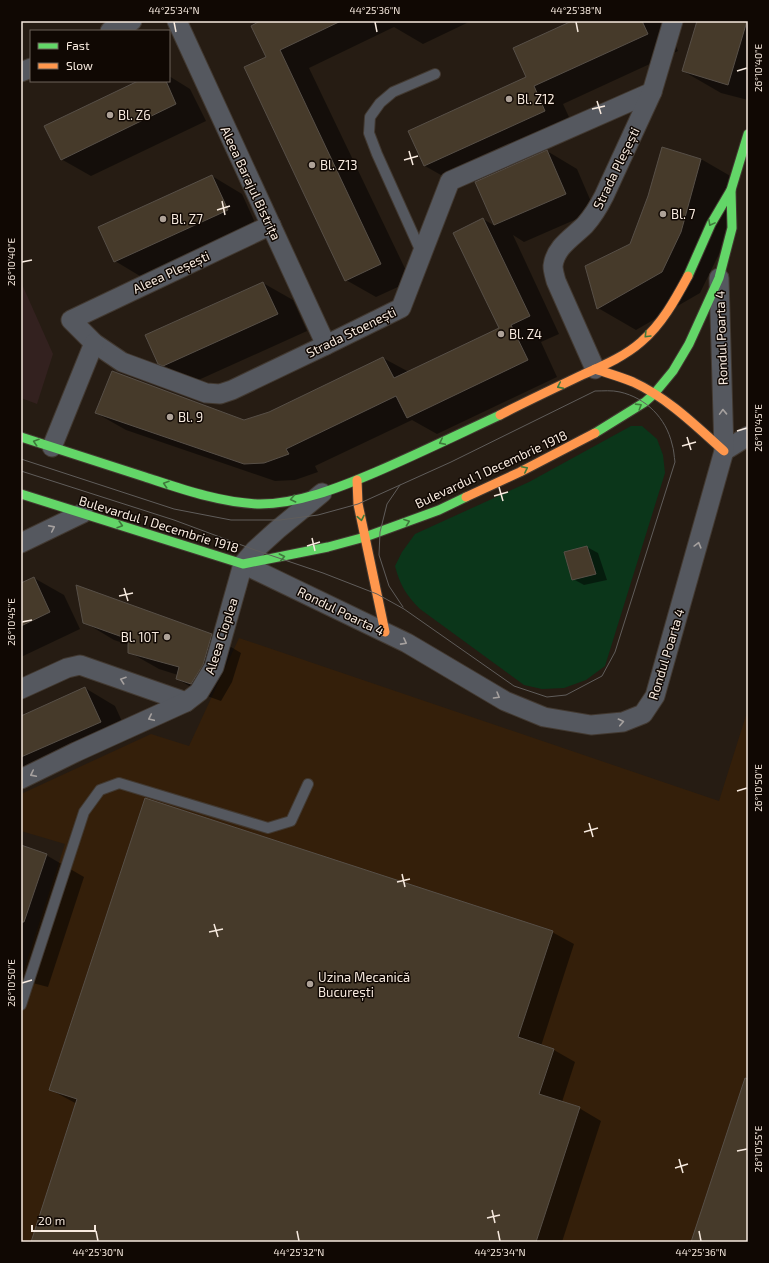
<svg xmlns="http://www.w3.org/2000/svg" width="769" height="1263" font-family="'Exo 2',sans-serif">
<rect width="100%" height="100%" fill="#261c13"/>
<path fill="#341f0a" d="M239,638L719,801L748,709V1242H21V979L65,844L21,831V794L151,734L189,746Z"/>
<path fill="#33211f" d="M21,282L53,354L37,404L21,398Z"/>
<path fill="#0b361a" d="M631,426H642L657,439L663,455L665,473L605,666L586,680L564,688L542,689L524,685L420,609C406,595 400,585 395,566L402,552L415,534L529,482Z"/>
<g fill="#0007">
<path d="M263,21H471L423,44L394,27L309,68L411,281L376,297L346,280L267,58Z"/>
<path d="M575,21H664L678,51L563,104L574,128L455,183L425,166L410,132L527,78Z"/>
<path d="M698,21H748V100L721,93L683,71Z"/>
<path d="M169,76L190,89L206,121L91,176L61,159L141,81H169Z"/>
<path d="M663,148L701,159L739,181L719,254L700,293L636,330L598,308L631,245L649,197Z"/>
<path d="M547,151L577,169L595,211L524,242L513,235L559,334L541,342L557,377L437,434L412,420L315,466L318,472L295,480L275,481L126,430L96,413L244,421L269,413L383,358L409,372L500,329L483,219L495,226L477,182Z"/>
<path d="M212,176L242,194L257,227L145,279L115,261Z"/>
<path d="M263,283L293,300L307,331L194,382L159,363Z"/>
<path d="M587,547L598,553L607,580L584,585L573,579Z"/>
<path d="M34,578L64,595L80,629L21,657V584Z"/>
<path d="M84,622L211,635L241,653L232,682L221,701L207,696L177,679L178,675L159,669L129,652V645L114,640Z"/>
<path d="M85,688L115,706L130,739L21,788V717Z"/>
<path d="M21,846L46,855L84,877L48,987L21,980Z"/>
<path d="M552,932L574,944L541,1046L554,1050L575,1062L562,1102L579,1108L601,1121L562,1242H32L77,1104L51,1090Z"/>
<path d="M748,1071V1242H692Z"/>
</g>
<g fill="#463a2a" stroke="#574f47">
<path d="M260,21H341L280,50L381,264L345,281L244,67L266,57L251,26Z"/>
<path d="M572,21H642L648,34L534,86L545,111L424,166L408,131L526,77L513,48Z"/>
<path d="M697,21H747L728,85L682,71Z"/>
<path d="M138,81H166L176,104L61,160L44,126Z"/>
<path d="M662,147L701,159L681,232L662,272L597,309L585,266L630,244L648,196Z"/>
<path d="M547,150L566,194L494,225L475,182Z"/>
<path d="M212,175L228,210L114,262L98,227Z"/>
<path d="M483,218L530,316L511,325L528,360L407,418L396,396L286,449L289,454L264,463L244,464L95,413L112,371L244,420L269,412L383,357L394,378L499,328L453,233Z"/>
<path d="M263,282L278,314L163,366L158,364L145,335Z"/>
<path d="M587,546L596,574L572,580L564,552Z"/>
<path d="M34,577L50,612L21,626V583Z"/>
<path d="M76,585L212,634L203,665L191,684L176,679L179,667L128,653V639L83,623Z"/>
<path d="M85,687L101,722L21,757V716Z"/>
<path d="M145,798L553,931L518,1037L554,1049L539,1094L580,1107L536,1242H31L77,1099L49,1090Z"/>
<path d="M21,845L47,854L24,922H21Z"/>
<path d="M745,1078L748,1079V1242H691Z"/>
</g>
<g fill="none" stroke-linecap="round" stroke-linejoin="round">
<defs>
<g id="lane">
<path d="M422,254L377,154L369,133L370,117L380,103L393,92L435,74"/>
<path d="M21,1005L84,812L100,790L119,783L268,828L291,821L308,784"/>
</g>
<g id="street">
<path d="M177,21L326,345"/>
<path d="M110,31L132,21"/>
<path d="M21,72L31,68"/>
<path d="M271,225L71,320L94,343L122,362L206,393L220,394L232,390L326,345L401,308L450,181L652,92"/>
<path d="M595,369L556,281C555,277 553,271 553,266C555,247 573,237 585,225C593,216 599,206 604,196L652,92L673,21"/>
<path d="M52,447L94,343"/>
<path d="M724,451L748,436"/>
<path d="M21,543L83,513"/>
<path d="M243,564L407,643L505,701L544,717L591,725L623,722L643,714L655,696L724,451L719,278"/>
<path d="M21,689L67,668L80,665L186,702"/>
<path d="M21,779L76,752L186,702L199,692L214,667L243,564L255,550L277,530L322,493"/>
</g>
<g id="fast">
<path d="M688,276L711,224L731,190L748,134"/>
<path d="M595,433L645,402L654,394L673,371L689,344L719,278L732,228L731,190"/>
<path d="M21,437C62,450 104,464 145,477C182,489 218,502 257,504C296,505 341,487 376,472C418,454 459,434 500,415"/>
<path d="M21,494L243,564L328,547L365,537L439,510L466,497"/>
</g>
<g id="slow">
<path d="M595,369C607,373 621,377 633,382C668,398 696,426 724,451"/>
<path d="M500,415C527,401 555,388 582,375C602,366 624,357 641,342C662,324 675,300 688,276"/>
<path d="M357,480L358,504L385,632"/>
<path d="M466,497L520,472L595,433"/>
</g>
</defs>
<use href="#lane" stroke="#423931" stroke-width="12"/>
<use href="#street" stroke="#423931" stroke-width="21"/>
<use href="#fast" stroke="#423931" stroke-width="11"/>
<use href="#slow" stroke="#423931" stroke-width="11"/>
<use href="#lane" stroke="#55585f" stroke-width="10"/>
<use href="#street" stroke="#55585f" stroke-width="19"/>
<use href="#fast" stroke="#63d668" stroke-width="9"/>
<use href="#slow" stroke="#ff974d" stroke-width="9"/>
<g stroke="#605d5b" stroke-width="1">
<path d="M21,459L174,509L231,520H280L318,515L358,504L451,462L595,391C603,391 612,390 620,392C646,398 666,418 672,444C674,450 674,456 675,462L615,652L602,676L566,695L547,697L514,686L404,609L377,594L323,573L255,550L174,520L21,471"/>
<path d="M400,485L387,504L380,532L379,555L389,586L403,607"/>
</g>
</g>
<defs><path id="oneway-chevron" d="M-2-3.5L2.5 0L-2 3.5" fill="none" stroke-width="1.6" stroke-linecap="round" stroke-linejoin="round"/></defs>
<g stroke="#3e793b">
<use href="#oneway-chevron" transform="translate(711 223) rotate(118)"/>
<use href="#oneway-chevron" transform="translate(647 335) rotate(134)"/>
<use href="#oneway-chevron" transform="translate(560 386) rotate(154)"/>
<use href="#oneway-chevron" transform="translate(639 406) rotate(-32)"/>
<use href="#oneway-chevron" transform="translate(36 442) rotate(-162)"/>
<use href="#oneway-chevron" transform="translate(442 442) rotate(154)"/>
<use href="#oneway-chevron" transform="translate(525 469) rotate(-27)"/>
<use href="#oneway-chevron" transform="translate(166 484) rotate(-162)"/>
<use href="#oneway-chevron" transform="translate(293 499) rotate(168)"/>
<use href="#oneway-chevron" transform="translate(361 518) rotate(79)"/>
<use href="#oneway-chevron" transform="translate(407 522) rotate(-20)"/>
<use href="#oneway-chevron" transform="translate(120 525) rotate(17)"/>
<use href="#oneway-chevron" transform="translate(282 557) rotate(-11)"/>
</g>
<g stroke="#a6a19f">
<use href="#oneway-chevron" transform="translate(723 412) rotate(-92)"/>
<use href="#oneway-chevron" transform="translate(52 528) rotate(-26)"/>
<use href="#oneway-chevron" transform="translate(698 545) rotate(-75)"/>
<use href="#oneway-chevron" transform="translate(404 642) rotate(28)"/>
<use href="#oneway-chevron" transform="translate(123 680) rotate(-161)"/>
<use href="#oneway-chevron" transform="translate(497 696) rotate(30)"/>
<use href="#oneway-chevron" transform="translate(151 718) rotate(155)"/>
<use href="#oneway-chevron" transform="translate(621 722) rotate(-12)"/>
<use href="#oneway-chevron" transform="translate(33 774) rotate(154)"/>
</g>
<path fill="none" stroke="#f7eadf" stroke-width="1.5" d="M174,22L176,32M375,22L377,32M576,22L578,32M737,71L747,68M597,101L601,114M592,109L605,106M409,151L413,165M404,160L418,156M222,201L225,215M217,210L230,206M22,262L32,260M737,431L747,428M687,437L691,450M682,446L696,442M499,487L503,501M494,496L508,492M312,538L315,551M307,546L320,542M124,588L128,601M119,596L133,593M22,622L32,620M737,791L747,788M589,823L593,837M584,832L598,828M402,874L405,887M397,882L410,879M214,924L218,937M209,932L223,929M22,983L32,980M737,1151L747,1149M679,1159L683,1173M675,1168L688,1164M492,1210L495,1223M487,1218L500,1215M96,1231L98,1241M297,1231L299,1241M498,1231L500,1241M699,1231L701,1241"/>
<g fill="#aea298" stroke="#100803" stroke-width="1.5">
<circle cx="509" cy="99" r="4"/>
<circle cx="110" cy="115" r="4"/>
<circle cx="312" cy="165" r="4"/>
<circle cx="663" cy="214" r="4"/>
<circle cx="163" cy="219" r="4"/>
<circle cx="501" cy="334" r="4"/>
<circle cx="170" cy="417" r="4"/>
<circle cx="167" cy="637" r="4"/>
<circle cx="310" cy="984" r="4"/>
</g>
<g text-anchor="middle" stroke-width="3" stroke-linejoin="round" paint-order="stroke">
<g font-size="13" fill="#f7eadf" stroke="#100803" text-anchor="start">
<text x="517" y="104">Bl. Z12</text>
<text x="118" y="120">Bl. Z6</text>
<text x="320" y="170">Bl. Z13</text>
<text x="671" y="219">Bl. 7</text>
<text x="171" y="224">Bl. Z7</text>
<text x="509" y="339">Bl. Z4</text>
<text x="178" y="422">Bl. 9</text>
<text x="159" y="642" text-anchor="end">Bl. 10T</text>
<text x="318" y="982">Uzina Mecanică<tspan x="318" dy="15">București</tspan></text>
</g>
<g font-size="13" fill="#f7eadf" stroke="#100803">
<text transform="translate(616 168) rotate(-64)" y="5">Strada Pleșești</text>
<text transform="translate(251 183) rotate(65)" y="5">Aleea Barajul Bistrița</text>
<text transform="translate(171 272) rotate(-25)" y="5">Aleea Pleșești</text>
<text transform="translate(351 332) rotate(-26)" y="5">Strada Stoenești</text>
<text transform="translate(721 338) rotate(-92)" y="5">Rondul Poarta 4</text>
<text transform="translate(491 469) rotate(-25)" y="5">Bulevardul 1 Decembrie 1918</text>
<text transform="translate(159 524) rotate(17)" y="5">Bulevardul 1 Decembrie 1918</text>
<text transform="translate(341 611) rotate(26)" y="5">Rondul Poarta 4</text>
<text transform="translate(221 636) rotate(-72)" y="5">Aleea Cioplea</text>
<text transform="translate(666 654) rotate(-73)" y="5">Rondul Poarta 4</text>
</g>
</g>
<rect width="769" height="1263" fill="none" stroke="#100803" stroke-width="44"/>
<rect x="30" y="30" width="140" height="52" fill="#100803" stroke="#6c625b"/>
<rect x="38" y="43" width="20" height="6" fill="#63d668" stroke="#6c625b"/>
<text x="66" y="50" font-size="12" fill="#f7eadf">Fast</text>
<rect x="38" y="63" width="20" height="6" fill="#ff974d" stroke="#6c625b"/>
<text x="66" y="70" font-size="12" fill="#f7eadf">Slow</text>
<path d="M32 1225v6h63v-6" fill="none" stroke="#f7eadf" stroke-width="2"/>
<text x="38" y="1225" font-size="12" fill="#f7eadf" stroke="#100803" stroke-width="3" paint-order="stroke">20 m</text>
<rect x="22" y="22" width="725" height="1219" fill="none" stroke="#f7eadf" stroke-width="1.5"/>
<g font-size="10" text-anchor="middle" fill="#f7eadf">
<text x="174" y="14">44°25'34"N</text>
<text x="375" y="14">44°25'36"N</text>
<text x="576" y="14">44°25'38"N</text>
<text transform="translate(758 68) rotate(-90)" y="4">26°10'40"E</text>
<text transform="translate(11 262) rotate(-90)" y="4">26°10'40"E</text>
<text transform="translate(758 428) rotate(-90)" y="4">26°10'45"E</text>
<text transform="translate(11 622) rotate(-90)" y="4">26°10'45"E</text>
<text transform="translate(758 788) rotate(-90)" y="4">26°10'50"E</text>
<text transform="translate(11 983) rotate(-90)" y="4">26°10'50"E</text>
<text transform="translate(758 1149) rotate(-90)" y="4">26°10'55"E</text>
<text x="98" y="1256">44°25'30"N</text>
<text x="299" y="1256">44°25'32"N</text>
<text x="500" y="1256">44°25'34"N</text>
<text x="701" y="1256">44°25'36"N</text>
</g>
</svg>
